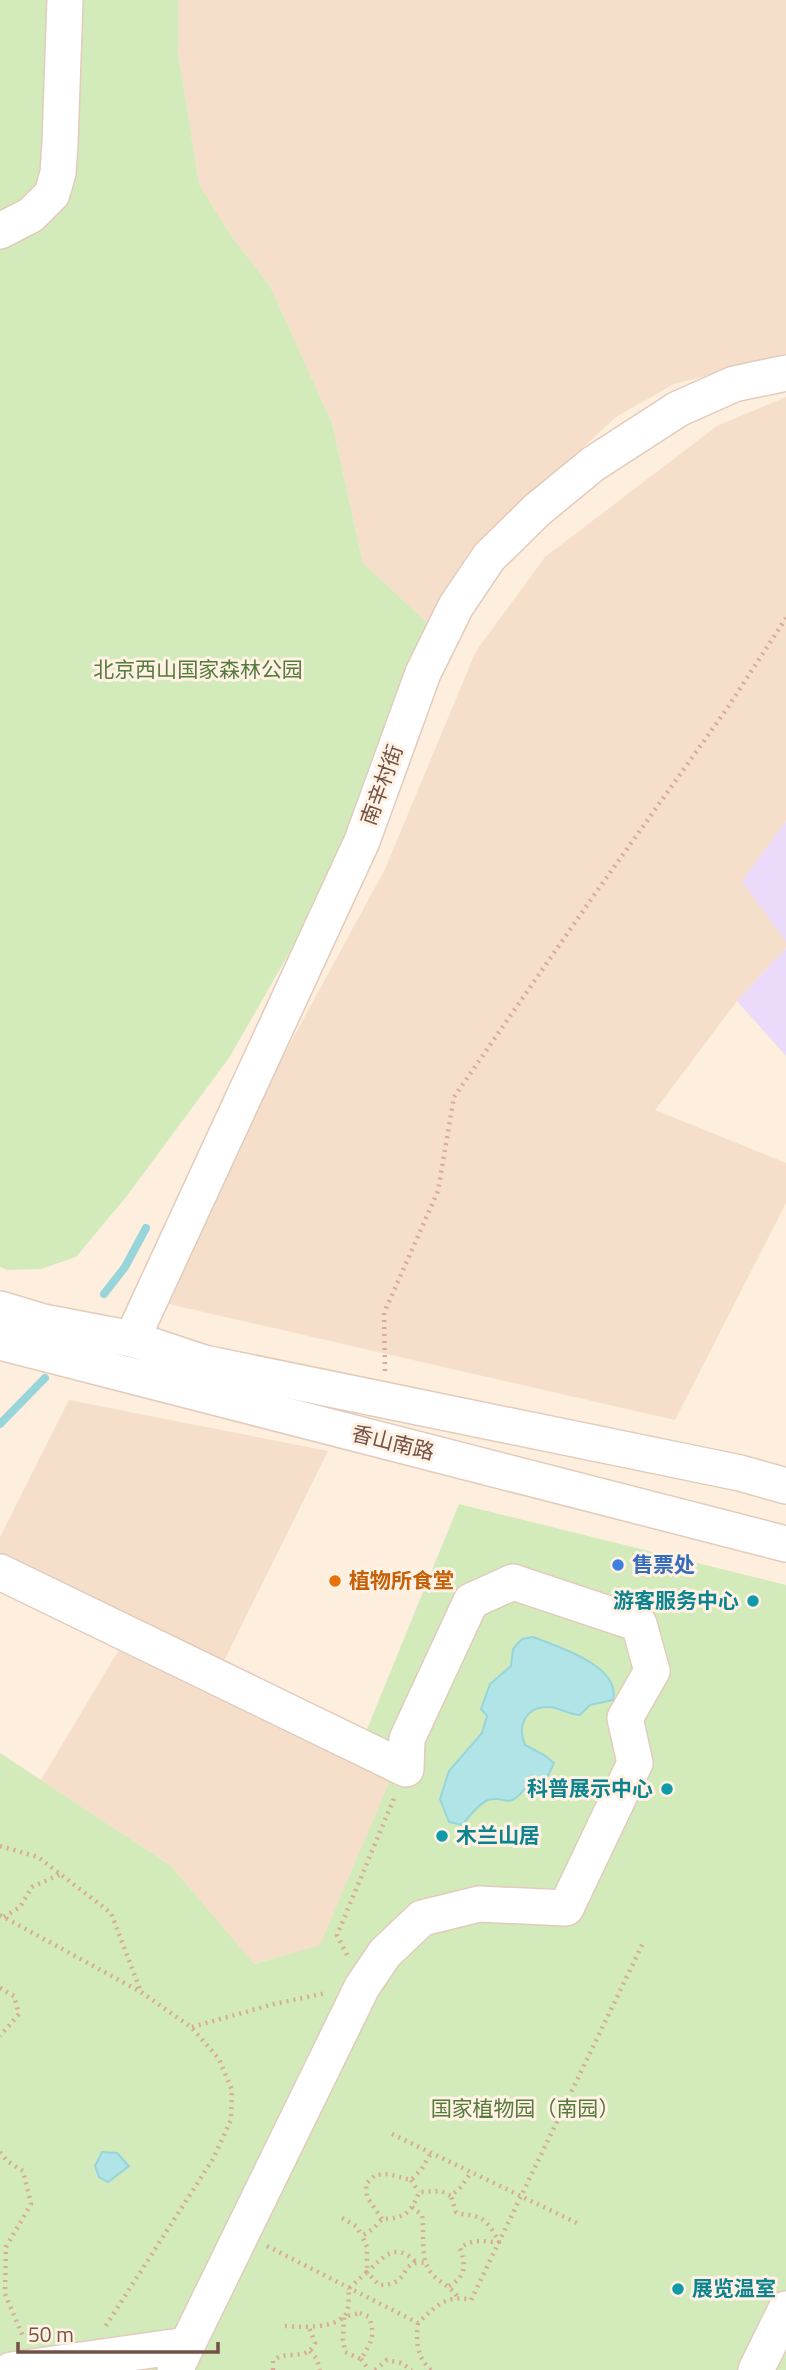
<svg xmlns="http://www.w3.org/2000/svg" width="786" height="2370" font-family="'Titillium Web','Noto Sans SC',sans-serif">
<rect width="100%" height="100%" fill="#feeedd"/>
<g fill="#f5dfcb">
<path d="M178,0H786V356L674,384L616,417L466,556L434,629L363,563L332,423L271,288L230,234L199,184L178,51Z"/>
<path d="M786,397V821L742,881L786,941V948L737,1001L655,1110L786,1163V1203L675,1420L151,1300L385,869L476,651L545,557L717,426Z"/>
<path d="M69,1400L328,1451L221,1667L0,1556V1537Z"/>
<path d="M121,1646L390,1780L320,1946L253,1964L170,1865L41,1780Z"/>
</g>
<g fill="#ebdaf9">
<path d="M786,821V942L742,881Z"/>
<path d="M786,948V1056L737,1001Z"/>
</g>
<g fill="#d3ebbb">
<path d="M0,0H178V51L199,184L230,234L271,288L332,423L363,563L434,629L401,683L381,753L323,894L229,1058L126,1197L76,1257L41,1269L7,1270L0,1267Z"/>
<path d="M459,1504L786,1585V2370H0V1753L170,1865L254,1964L320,1945L390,1780L354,1761Z"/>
</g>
<g fill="#b1e4e7" stroke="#97d5da" stroke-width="2">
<path d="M533,1637C556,1646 622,1666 613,1700L590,1705L580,1715C569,1715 559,1707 548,1707C525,1707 517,1726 525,1745L544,1755L554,1763L545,1782L528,1785C506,1813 508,1794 488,1800C478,1804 469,1817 462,1825L449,1822L440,1799L449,1771L482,1733L487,1716L481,1709L490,1684L511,1666L513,1649L522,1639Z"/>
<path d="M102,2152L117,2153L129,2166L108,2182L99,2177L95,2166Z"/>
</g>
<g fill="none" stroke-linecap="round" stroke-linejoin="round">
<g stroke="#97d5da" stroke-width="8">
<path d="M104,1294L125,1267L146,1228"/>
<path d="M0,1424L45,1378"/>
</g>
<defs>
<g id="minor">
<path d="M0,231L31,215L52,194L58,173L60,143L65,0"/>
<path d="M0,1309L43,1322L132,1339L204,1363L740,1473L786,1486"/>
<path d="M132,1339L362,841L423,673L456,606L489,557L537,510L593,464L678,409L734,384L786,373"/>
<path d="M0,1342L786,1544"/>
<path d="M0,1572L406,1769L407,1739L471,1601L513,1582L639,1624L652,1671L625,1718L635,1763L566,1908L479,1904L422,1918L385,1953L362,1987L175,2370"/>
<path d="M11,2370L187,2345"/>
<path d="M756,2370L786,2309"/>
</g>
</defs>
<use href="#minor" stroke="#e3cbbc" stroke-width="38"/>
<g stroke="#d9ab97" stroke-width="4.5" stroke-dasharray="2 5" stroke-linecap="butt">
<path d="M385,1371L384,1313L438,1191L454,1097L592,898L726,710L786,618"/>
<path d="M0,1846L38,1857L111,1913L141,1992"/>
<path d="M0,1915L141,1992L191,2027L219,2059L232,2090L231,2120L213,2159L105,2327"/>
<path d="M4,1917L20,1907L32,1887L61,1874"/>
<path d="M347,1955L337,1935L395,1796"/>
<path d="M0,1988L14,1996L19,2014L0,2036"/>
<path d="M192,2027L274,2004L326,1993"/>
<path d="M392,2134L579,2224"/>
<path d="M0,2152L7,2161L23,2171L31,2204L6,2247L5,2294L24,2339"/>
<path d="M411,2180L419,2192"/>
<path d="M412,2207L422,2215C425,2232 419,2260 432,2274C440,2283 450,2286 457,2296"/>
<path d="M342,2218L356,2226L362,2236"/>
<path d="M382,2219L367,2197L366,2184L375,2175L388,2174L411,2180L421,2170L431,2153"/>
<path d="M267,2246L418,2323C435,2307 446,2294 471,2300L644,1941"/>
<path d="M415,2261C394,2242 384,2257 367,2272L379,2285C414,2285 396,2259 427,2263"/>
<path d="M449,2286C466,2277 466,2265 460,2248C472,2238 485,2242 499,2242C493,2231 487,2219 474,2216C466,2214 462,2215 456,2212L451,2196"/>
<path d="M360,2313L369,2317C376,2337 371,2342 361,2359L345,2352L343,2340L344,2317Z"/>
<path d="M418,2323C416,2342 416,2356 431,2370"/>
<path d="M285,2326C301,2327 335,2329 345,2315C350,2309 348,2296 349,2288L367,2272V2247L362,2236L374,2228L382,2219C404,2218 411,2214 419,2192L441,2191L451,2196L460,2188L471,2173"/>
<path d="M310,2351L317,2359L320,2370"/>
<path d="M361,2359L369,2370"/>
<path d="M273,2370V2361C285,2349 307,2362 315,2343L309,2327"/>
<path d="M375,2370L387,2360L401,2363L412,2370"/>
</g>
<use href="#minor" stroke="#fff" stroke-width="35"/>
</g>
<circle fill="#3f7fe0" stroke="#fff2e4" stroke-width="2.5" cx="618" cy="1565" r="7"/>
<circle fill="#e8710a" stroke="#fff2e4" stroke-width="2.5" cx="335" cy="1581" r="7"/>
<g fill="#0f9aa8" stroke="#fff2e4" stroke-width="2.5">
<circle cx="753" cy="1601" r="7"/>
<circle cx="667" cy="1789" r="7"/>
<circle cx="442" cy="1836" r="7"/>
<circle cx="678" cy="2289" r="7"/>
</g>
<g text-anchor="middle" stroke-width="6" stroke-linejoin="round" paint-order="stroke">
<g font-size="21" fill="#547a3c" stroke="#fff2e4">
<text x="198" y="677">北京西山国家森林公园</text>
<text x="525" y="2116">国家植物园（南园）</text>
</g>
<g font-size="21" fill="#745144" stroke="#fff2e4">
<text transform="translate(382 785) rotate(-70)" y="7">南辛村街</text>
<text transform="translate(393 1443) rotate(14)" y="7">香山南路</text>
</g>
<g font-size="21" font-weight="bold" fill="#366cbe" stroke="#fff2e4" text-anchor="start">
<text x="632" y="1572">售票处</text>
</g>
<g font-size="21" font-weight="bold" fill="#c56008" stroke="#fff2e4" text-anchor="start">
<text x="349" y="1588">植物所食堂</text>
</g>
<g font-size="21" font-weight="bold" fill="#0d838f" stroke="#fff2e4" text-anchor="end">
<text x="739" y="1608">游客服务中心</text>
<text x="653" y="1796">科普展示中心</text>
<text x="456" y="1843" text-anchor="start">木兰山居</text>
<text x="692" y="2296" text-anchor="start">展览温室</text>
</g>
</g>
<path d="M18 2342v10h200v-10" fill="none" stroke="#745144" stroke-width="3.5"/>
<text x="28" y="2342" font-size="21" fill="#745144" stroke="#fff2e4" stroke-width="5" paint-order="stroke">50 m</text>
</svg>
